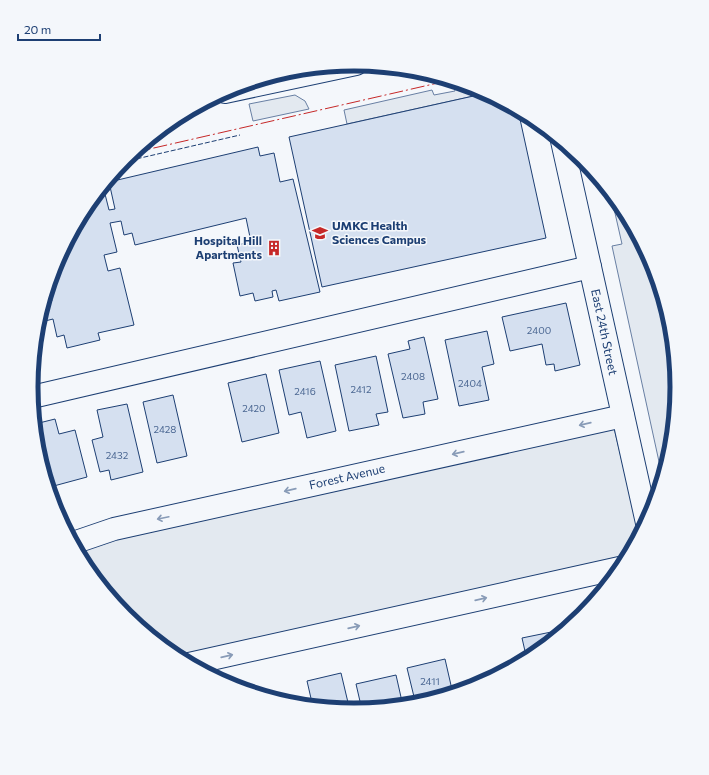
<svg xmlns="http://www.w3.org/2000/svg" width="709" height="775" font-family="Commissioner,sans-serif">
<rect width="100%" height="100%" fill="#f4f7fb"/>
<g fill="#e3e9f0" stroke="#687fa3">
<path d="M463,84L487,93L347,124L344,110L432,90L434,95L455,91L454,86Z"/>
<path d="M295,95L305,101L309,109L253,121L249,104Z"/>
<path d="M610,191C667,262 688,362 672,450C670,460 666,470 663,480L612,246L622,244Z"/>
<path d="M614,428L640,536L629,558L180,659L126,616L85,567L77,550L95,542Z"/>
</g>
<g fill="#d5e0f0" stroke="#1d3f73">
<path d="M487,93L518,110L546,238L322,287L289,137Z"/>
<path d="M258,147L260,156L274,153L280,182L293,179L320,292L279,301L276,290L272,291L273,297L255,301L253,293L240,296L233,263L241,262L237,245L251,242L246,218L135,245L132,233L124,235L121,221L110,223L117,252L104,255L108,271L120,268L134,325L98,333L100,340L67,348L64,335L57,337L53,319L45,321L42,309L44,303L52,301L48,288L56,263L86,208L103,186L109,210L115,209L109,182Z"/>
<path d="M566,303L580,365L555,371L554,364L546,365L542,344L510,351L502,317Z"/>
<path d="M487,331L494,364L482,367L489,400L459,406L445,340Z"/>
<path d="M424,337L438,399L423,402L425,414L403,418L388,354L410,349L408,341Z"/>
<path d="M376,356L388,412L376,414L379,425L349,431L335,365Z"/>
<path d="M320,361L336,431L307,438L301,412L289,415L279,370Z"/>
<path d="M266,374L279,433L242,442L228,383Z"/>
<path d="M173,395L187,456L157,463L143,402Z"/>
<path d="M127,404L143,472L111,480L109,470L100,472L92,440L103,437L97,410Z"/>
<path d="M55,419L59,434L75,430L87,477L50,487L42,455H39L37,450L35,424Z"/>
<path d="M561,630L562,634L527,660L522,638Z"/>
<path d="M445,659L453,694L416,705L407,668Z"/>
<path d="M341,673L350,711L313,707L307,681Z"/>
<path d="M396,675L403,706L362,710L356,684Z"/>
</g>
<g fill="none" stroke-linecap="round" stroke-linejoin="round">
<defs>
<g id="minor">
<path d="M562,141L647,523"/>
<path d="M32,397L590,267"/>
<path d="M73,543L114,529L623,416"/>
<path d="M189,664L624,567"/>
</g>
<path id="major" d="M225,92L356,64"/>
</defs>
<use href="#minor" stroke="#1d3f73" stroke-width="24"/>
<use href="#major" stroke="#1d3f73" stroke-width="24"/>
<use href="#minor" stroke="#f4f7fb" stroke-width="22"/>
<use href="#major" stroke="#f4f7fb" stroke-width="22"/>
<path stroke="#1d3f73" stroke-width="1" stroke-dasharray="5 2" stroke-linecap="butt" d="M123,162L240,135"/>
<path stroke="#1d3f73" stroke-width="2" d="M635,229L636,237L639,236"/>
<path stroke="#c62828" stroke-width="1" stroke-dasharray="14 3 2 3" stroke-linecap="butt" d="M132,153L451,80"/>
</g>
<defs><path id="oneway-shaft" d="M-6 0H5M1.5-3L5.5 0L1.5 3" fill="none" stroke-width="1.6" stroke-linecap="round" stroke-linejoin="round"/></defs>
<g stroke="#889bb7">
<use href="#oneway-shaft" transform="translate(585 424) rotate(167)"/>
<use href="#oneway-shaft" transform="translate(458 453) rotate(167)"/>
<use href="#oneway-shaft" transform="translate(290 490) rotate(167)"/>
<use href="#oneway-shaft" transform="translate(163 518) rotate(168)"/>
<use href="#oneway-shaft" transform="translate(481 599) rotate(-13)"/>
<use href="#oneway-shaft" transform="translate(354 627) rotate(-13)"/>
<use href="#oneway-shaft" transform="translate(227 656) rotate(-13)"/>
</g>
<defs>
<symbol id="university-bare" viewBox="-9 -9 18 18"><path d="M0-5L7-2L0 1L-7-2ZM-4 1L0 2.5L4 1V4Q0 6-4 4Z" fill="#c62828" stroke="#f4f7fb" stroke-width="2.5" paint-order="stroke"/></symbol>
<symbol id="building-bare" viewBox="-9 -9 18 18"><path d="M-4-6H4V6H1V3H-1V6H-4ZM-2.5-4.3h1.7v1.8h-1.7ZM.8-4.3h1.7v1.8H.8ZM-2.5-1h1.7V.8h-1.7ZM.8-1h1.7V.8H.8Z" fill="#c62828" stroke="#f4f7fb" stroke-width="2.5" paint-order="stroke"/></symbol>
</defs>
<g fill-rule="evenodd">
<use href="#university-bare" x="309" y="222" width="22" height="22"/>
<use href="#building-bare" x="263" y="237" width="22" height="22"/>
</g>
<g text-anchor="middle" stroke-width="3" stroke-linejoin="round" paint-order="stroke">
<g font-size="10" fill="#4b6792">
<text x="539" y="334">2400</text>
<text x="413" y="380">2408</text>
<text x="470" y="387">2404</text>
<text x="361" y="393">2412</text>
<text x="305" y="395">2416</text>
<text x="254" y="412">2420</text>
<text x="165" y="433">2428</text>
<text x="117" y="459">2432</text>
<text x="430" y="685">2411</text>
</g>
<g font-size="12" font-weight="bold" fill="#1d3f73" stroke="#f4f7fb" text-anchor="start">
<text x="332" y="230">UMKC Health<tspan x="332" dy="14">Sciences Campus</tspan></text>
<text x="262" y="245" text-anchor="end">Hospital Hill<tspan x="262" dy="14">Apartments</tspan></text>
</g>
<g font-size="12" fill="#1d3f73" stroke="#f4f7fb">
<text transform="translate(604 332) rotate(78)" y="4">East 24th Street</text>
<text transform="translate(347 477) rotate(-13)" y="4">Forest Avenue</text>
</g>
</g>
<path d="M0 0H709V775H0ZM38 387a316 316 0 1 1 632 0a316 316 0 1 1-632 0Z" fill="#f4f7fb" fill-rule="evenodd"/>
<path fill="none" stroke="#1d3f73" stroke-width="5" d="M38 387a316 316 0 1 1 632 0a316 316 0 1 1-632 0Z"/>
<path d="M18 34v6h82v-6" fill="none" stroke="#1d3f73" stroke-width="2"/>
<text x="24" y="34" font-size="12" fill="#1d3f73" stroke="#f4f7fb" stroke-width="3" paint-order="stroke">20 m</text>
</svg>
